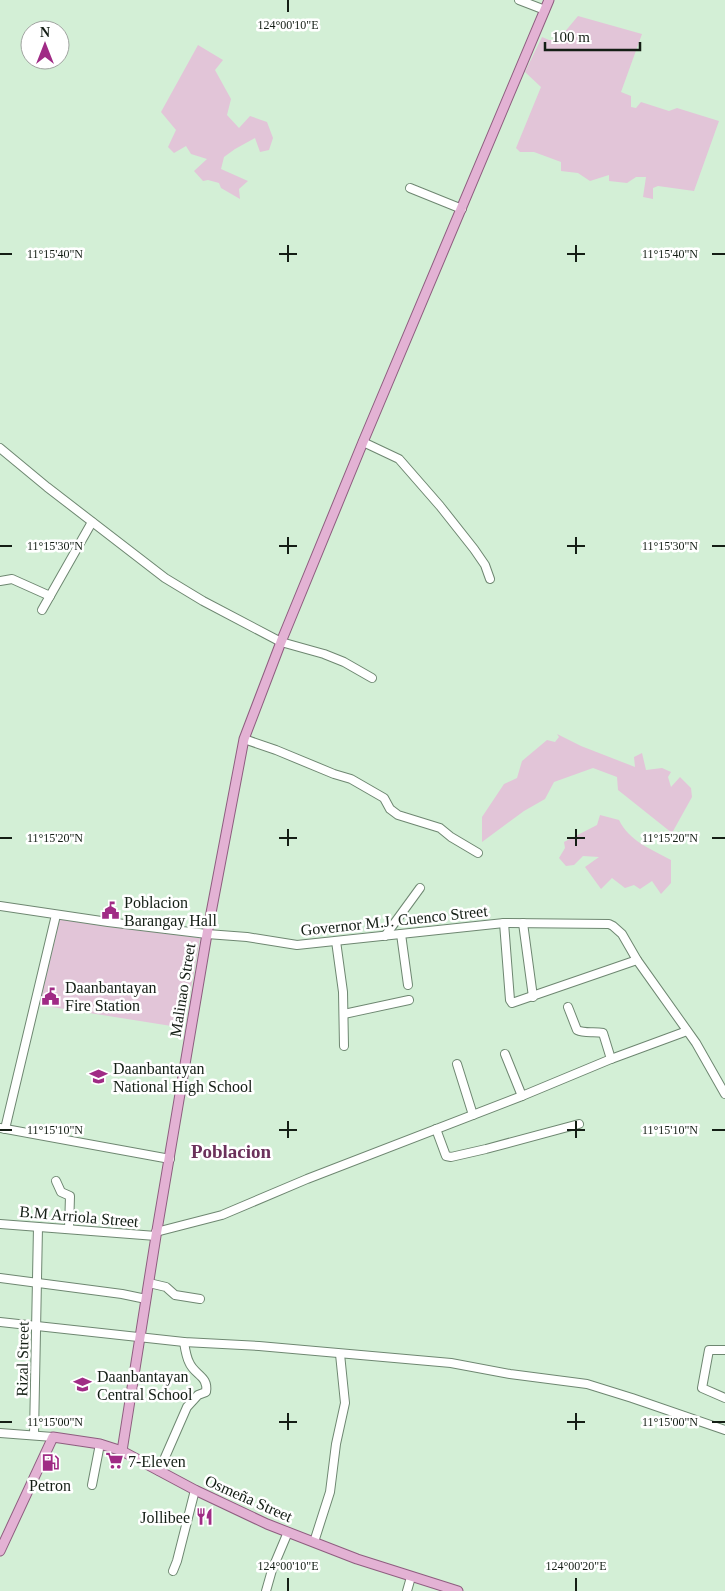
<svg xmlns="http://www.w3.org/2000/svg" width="725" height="1591" font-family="Georgia,serif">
<rect width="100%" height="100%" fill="#d3efd6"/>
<g fill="#e2c5d8">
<path d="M578,16L642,34L621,92L631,96V107L636,108L641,102L669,111L677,108L719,121L694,191L658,186L653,188V199L643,197L646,177H636L627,183L609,181V175L590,181L578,173L561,171V162L534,152H520L516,148L541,87L525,72L542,37L549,40H558Z"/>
<path d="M198,45L223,60L215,70L231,99L227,115L239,128L250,116L267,122L273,138L269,150L260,152L255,138L235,149L224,157L221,169L248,181L239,189L240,199L221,188L219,183L208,180L203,181L194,171L207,159L191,154L186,146L174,153L168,147L176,130L161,112Z"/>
<path d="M557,734L581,746L635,767L634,757L642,753L646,770L662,768L671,772L668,777L671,787L680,777L691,788L692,797L672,833L618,790L617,777L593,768L554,782L545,799L524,811L482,842V817L504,784L517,778L522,761L547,740L555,742L559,737Z"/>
<path d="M600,815L619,820C629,841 651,849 671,860V883L661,894L652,881L640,889L634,885L625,888L612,878L601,889L585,867L599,857L583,856L574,865L566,866L559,858L565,848L564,842L597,825Z"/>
<path d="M60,919L200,938L184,1028L39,1005Z"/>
</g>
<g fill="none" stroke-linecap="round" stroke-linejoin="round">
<defs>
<g id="minor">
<path d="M519,0L545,10"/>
<path d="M410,188L462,209"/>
<path d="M363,442L399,459L440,506L474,549L485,565L490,579"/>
<path d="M0,448L47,487L165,578L203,601L281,642L324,654L344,662L372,678"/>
<path d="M0,581L12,579L50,596"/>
<path d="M42,610L92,522"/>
<path d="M244,739L276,750L334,774L351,779L384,798L390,809L398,815L440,828L451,837L478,853"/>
<path d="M0,906L108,922L207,934L247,937L297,945L504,923L609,924L613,926L622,934L637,960L696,1043L725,1094"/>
<path d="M504,923L510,1000L512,1003L637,960"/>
<path d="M523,923L533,997"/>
<path d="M401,934L408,985"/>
<path d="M385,936L420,888"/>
<path d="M336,941L343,992L344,1046"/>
<path d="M568,1007L577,1030C585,1034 594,1031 603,1033L611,1059"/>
<path d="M344,1014L409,1000"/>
<path d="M505,1054L522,1096"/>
<path d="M457,1064L473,1115"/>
<path d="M0,1128L170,1159"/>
<path d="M5,1129L56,915"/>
<path d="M436,1129L446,1156L451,1157L486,1149L579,1124"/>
<path d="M56,1181L61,1192L70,1196L69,1229"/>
<path d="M0,1224L156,1236"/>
<path d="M156,1232L222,1215L307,1179L522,1096L611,1059L687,1031"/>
<path d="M0,1278L122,1294L146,1299"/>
<path d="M149,1283L166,1287L175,1295L200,1299"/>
<path d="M0,1322L184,1342L259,1346L451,1363L510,1374L587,1384L632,1398L725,1430"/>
<path d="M725,1350H709L702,1388L725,1398"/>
<path d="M0,1433L53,1437"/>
<path d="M34,1435L38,1227"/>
<path d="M159,1471L187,1407L198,1395L206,1392C209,1376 194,1375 189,1362C186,1356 185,1348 184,1342"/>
<path d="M92,1485L100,1444"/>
<path d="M314,1542L330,1492L336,1444L345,1403L340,1354"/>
<path d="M173,1571L177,1561L195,1490"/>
<path d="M266,1591L272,1570L288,1532"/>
<path d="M407,1591L411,1577"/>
</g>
<g id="major">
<path d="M122,1451L156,1236L207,934L244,739L281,642L363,442L549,0"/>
<path d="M0,1551L53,1437L100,1444L122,1451L195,1490L267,1524L357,1559L458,1591"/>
</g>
</defs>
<use href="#minor" stroke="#6e8771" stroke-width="10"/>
<use href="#major" stroke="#8e5d7f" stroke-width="11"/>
<use href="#minor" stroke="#fff" stroke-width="8"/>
<use href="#major" stroke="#e3b2d4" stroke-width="9"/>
</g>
<path fill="none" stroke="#141e15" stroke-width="2" d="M288,0V12M288,245V262M576,245V262M0,254H12M279,254H297M567,254H585M712,254H725M288,537V554M576,537V554M0,546H12M279,546H297M567,546H585M712,546H725M288,829V846M576,829V846M0,838H12M279,838H297M567,838H585M712,838H725M288,1121V1138M576,1121V1138M0,1130H12M279,1130H297M567,1130H585M712,1130H725M288,1413V1430M576,1413V1430M0,1422H12M279,1422H297M567,1422H585M712,1422H725M288,1578V1591M576,1578V1591"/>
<defs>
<symbol id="civic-bare" viewBox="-9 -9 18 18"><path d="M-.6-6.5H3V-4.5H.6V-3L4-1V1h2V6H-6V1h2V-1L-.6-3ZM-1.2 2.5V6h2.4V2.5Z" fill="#a02b85" stroke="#fff" stroke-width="2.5" paint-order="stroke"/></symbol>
<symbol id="school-bare" viewBox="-9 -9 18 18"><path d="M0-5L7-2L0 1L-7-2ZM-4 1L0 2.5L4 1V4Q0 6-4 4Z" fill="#a02b85" stroke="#fff" stroke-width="2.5" paint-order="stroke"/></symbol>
<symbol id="supermarket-bare" viewBox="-9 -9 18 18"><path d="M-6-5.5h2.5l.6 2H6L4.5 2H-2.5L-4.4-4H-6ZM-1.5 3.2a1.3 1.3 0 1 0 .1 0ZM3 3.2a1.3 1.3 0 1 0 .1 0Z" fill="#a02b85" stroke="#fff" stroke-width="2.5" paint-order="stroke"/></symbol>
<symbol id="fuel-bare" viewBox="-9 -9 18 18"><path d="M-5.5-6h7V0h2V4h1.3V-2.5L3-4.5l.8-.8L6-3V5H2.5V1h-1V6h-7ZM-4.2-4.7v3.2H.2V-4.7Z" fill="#a02b85" stroke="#fff" stroke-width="2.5" paint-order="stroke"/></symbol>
<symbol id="restaurant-bare" viewBox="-9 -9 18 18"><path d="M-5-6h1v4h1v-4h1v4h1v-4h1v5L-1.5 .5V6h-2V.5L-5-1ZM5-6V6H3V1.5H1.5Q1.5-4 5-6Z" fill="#a02b85" stroke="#fff" stroke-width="2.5" paint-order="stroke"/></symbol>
</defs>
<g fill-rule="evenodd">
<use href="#civic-bare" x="98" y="898" width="25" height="25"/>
<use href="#civic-bare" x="38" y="984" width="25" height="25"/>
<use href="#school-bare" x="86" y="1064" width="25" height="25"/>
<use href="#school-bare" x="70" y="1372" width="25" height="25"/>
<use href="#supermarket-bare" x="102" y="1448" width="25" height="25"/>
<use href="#fuel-bare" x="38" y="1450" width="25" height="25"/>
<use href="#restaurant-bare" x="192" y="1504" width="25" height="25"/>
</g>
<g text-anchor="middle" stroke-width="5" stroke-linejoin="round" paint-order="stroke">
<g font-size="16" fill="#141e15" stroke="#fff" text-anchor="start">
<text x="124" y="908">Poblacion<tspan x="124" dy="18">Barangay Hall</tspan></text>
<text x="65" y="993">Daanbantayan<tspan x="65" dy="18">Fire Station</tspan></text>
<text x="113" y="1074">Daanbantayan<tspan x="113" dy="18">National High School</tspan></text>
<text x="97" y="1382">Daanbantayan<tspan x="97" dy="18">Central School</tspan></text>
<text x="128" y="1467">7-Eleven</text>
<text x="50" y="1491" text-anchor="middle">Petron</text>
<text x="190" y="1523" text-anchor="end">Jollibee</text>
</g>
<g font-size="16" fill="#141e15" stroke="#fff">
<text transform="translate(394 920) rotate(-6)" y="6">Governor M.J. Cuenco Street</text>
<text transform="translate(182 990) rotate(-81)" y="6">Malinao Street</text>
<text transform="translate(79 1216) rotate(5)" y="6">B.M Arriola Street</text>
<text transform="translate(22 1359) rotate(-89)" y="6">Rizal Street</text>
<text transform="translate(249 1498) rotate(24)" y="6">Osmeña Street</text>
</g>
<g font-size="19" font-weight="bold" fill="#6b315b" stroke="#fff">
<text x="231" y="1158">Poblacion</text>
</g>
</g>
<g font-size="12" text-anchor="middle" fill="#141e15" stroke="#fff" stroke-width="5" stroke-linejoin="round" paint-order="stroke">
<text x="288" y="29">124°00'10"E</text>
<text x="55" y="258">11°15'40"N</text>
<text x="670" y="258">11°15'40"N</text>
<text x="55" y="550">11°15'30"N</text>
<text x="670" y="550">11°15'30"N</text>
<text x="55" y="842">11°15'20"N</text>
<text x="670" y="842">11°15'20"N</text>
<text x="55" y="1134">11°15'10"N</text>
<text x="670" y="1134">11°15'10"N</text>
<text x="55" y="1426">11°15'00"N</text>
<text x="670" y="1426">11°15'00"N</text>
<text x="288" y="1570">124°00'10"E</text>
<text x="576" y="1570">124°00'20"E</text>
</g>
<g transform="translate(45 45)"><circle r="24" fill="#ffffff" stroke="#a1a5a1"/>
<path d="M0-4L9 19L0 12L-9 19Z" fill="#a02b85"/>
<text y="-8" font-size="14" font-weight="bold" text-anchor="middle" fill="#141e15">N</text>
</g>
<path d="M545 42v8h95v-8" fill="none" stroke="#141e15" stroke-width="2.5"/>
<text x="552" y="42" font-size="15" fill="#141e15" stroke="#ffffff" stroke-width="4" paint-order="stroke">100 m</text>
</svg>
